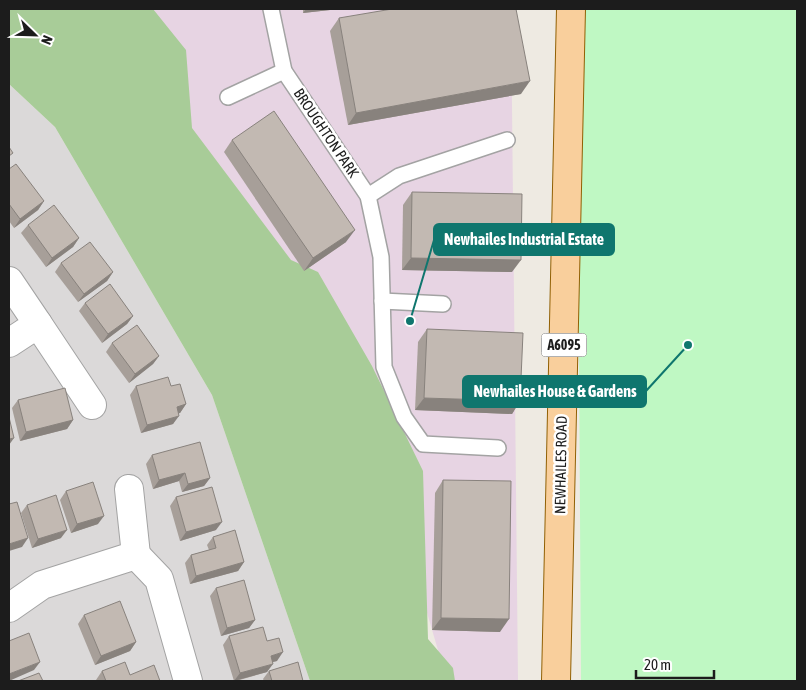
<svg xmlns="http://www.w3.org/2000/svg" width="806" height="690" font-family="'Asap Condensed',sans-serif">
<rect width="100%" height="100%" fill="#eeeae2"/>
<path fill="#dbd9d9" d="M9,84L55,127L212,395L310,681H9Z"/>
<path fill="#e7d4e3" d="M76,9H511L518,681H447L376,438Z"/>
<path fill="#a8cc98" d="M9,9H153L186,50L192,128L291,260L318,272L372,366L423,471L428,639L453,668L455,681H310L212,395L55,127L9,84Z"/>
<path fill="#bff8c3" d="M577,9H797V681H581Z"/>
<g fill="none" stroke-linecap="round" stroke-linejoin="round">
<defs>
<g id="service">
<path d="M271,9L284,71L368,196L381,257L384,367L404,417L423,444L498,448"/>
<path d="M228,97L284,71"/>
<path d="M368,196L399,176L507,140"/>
<path d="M382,301L443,304"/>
</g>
<g id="minor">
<path d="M9,281L38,324L9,343"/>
<path d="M38,324L92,405"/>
<path d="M129,489L136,555"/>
<path d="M9,608L42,585L136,555L159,579L188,681"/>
</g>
<path id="primary" d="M556,681L571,9"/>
</defs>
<use href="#service" stroke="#a3a3a3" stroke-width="18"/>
<use href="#minor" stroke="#a3a3a3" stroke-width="30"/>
<use href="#primary" stroke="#916004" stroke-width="30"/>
<use href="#service" stroke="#fff" stroke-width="15"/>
<use href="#minor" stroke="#fff" stroke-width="28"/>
<use href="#primary" stroke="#f9cf9c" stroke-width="28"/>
</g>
<g fill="#a79f99">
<path d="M303,9H339L303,13Z"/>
<path d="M339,18L521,94L348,125L330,31Z"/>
<path d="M232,140L346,242L304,271L224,152Z"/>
<path d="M9,169L44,201L38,210L14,228L9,221Z"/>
<path d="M412,192L512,272L402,270L403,205Z"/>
<path d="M28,225L79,238L73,247L46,267L21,233Z"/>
<path d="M61,263L113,272L107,281L78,302L55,272Z"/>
<path d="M85,303L133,316L127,324L102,343L79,311Z"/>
<path d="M427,329L520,401L512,414L415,410L418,342Z"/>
<path d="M112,343L159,356L153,364L129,383L106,352Z"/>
<path d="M136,386H171L186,404L180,413H179L173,424L141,433L130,395Z"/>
<path d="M18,400L73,420L67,429L20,441L12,408Z"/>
<path d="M152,455L210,478L204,486L182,492L179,481L153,489L146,464Z"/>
<path d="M443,480L500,632L432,630L435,493Z"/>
<path d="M66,491L98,524L71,533L60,500Z"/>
<path d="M176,497L216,530L180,541L170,506Z"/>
<path d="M27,505L61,538L32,548L21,513Z"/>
<path d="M213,537L244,562L238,571L190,584L185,563L191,555L209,550L207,545Z"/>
<path d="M216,588L255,620L249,628L221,636L210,596Z"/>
<path d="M84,615L136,642L130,651L95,665L78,624Z"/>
<path d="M229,636L267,641L277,661L272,662L267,672L236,681H234L223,645Z"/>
<path d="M102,671L130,675L160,681H97L96,680Z"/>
<path d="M269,671L303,681H264L263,679Z"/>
</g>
<g fill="#88827d">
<path d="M306,9H339L303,13Z"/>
<path d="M530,81L521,94L348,125L356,113Z"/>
<path d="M44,201L38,210L14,228L20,219Z"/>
<path d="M355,230L346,242L304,271L313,258Z"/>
<path d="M79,238L73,247L46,267L52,258Z"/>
<path d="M411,258L521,260L512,272L402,270Z"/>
<path d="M113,272L107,281L78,302L84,294Z"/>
<path d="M133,316L127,324L102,343L108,334Z"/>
<path d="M159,356L153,364L129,383L135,374Z"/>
<path d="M424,398L520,401L512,414L415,410Z"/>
<path d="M186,404L180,413L171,416L177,407Z"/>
<path d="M179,416L173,424L141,433L147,425Z"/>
<path d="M73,420L67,429L20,441L26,432Z"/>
<path d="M14,438L9,445V439Z"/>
<path d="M185,473L179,481L153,489L159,480Z"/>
<path d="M210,478L204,486L182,492L188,484Z"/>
<path d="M104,516L98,524L71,533L77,524Z"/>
<path d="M222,522L216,530L180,541L186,532Z"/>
<path d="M67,530L61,538L32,548L38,539Z"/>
<path d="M28,538L22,547L9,551V544Z"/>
<path d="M244,562L238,571L190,584L196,576Z"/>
<path d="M441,618L509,619L500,632L432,630Z"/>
<path d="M255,620L249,628L221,636L227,628Z"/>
<path d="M136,642L130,651L95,665L101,656Z"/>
<path d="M283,652L277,661L264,664L271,656Z"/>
<path d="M40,662L34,670L9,681V674Z"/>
<path d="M273,664L267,672L234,681L240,673Z"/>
</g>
<g fill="#c2b9b2" stroke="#88827d">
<path d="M392,9H516L530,81L356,113L339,18Z"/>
<path d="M274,111L355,230L313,258L232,140Z"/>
<path d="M9,147L13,153L9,156Z"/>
<path d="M16,164L44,201L20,219L9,204V169Z"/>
<path d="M412,192L522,194L521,260L411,258Z"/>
<path d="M54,205L79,238L52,258L28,225Z"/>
<path d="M90,242L113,272L84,294L61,263Z"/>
<path d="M110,284L133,316L108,334L85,303Z"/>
<path d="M137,325L159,356L135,374L112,343Z"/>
<path d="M427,329L523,333L520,401L424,398Z"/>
<path d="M168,377L171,386L180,384L186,404L177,407L179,416L147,425L136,386Z"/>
<path d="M65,388L73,420L26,432L18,400Z"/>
<path d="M9,417L14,438L9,439Z"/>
<path d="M200,442L210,478L188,484L185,473L159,480L152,455Z"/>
<path d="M443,480L511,481L509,619L441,618Z"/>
<path d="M93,482L104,516L77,524L66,491Z"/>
<path d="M212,487L222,522L186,532L176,497Z"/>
<path d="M56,495L67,530L38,539L27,505Z"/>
<path d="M17,502L28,538L9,544V504Z"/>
<path d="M235,530L244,562L196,576L191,555L216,548L213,537Z"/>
<path d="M244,580L255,620L227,628L216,588Z"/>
<path d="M120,601L136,642L101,656L84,615Z"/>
<path d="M263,627L267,641L279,638L283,652L271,656L273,664L240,673L229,636Z"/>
<path d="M29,633L40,662L9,674V641Z"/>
<path d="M125,662L130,675L154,665L160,681H106L102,671Z"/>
<path d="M298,662L303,681H271H272L269,671Z"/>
<path d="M39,673L43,681H18Z"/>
</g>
<g text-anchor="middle" stroke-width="5" stroke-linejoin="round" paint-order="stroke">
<rect fill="#fff" stroke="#606060" stroke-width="1" x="541.5" y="333.5" width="45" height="23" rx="4"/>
<g font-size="14" font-weight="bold" fill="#1c1c1c">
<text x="564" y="350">A6095</text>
</g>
<g font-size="15" fill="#1c1c1c" stroke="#fff">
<text transform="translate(326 133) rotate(56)" y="5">BROUGHTON PARK</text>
<text transform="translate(561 465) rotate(-89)" y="5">NEWHAILES ROAD</text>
</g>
</g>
<path fill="none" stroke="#0f766e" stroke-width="2" d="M410 321L434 240M688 345L646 391"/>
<g fill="#0f766e" stroke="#fff" stroke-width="2">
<circle cx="410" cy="321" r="5"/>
<circle cx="688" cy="345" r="5"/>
</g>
<g fill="#0f766e" stroke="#0f766e" stroke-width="2">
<rect x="434" y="224" width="180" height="31" rx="5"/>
<rect x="463" y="376" width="183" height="31" rx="5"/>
</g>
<g font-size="16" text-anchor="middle" font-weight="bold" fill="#fff">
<text x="524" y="245">Newhailes Industrial Estate</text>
<text x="555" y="397">Newhailes House &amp; Gardens</text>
</g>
<rect width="806" height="690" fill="none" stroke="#1c1c1c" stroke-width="20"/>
<g transform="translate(35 35) rotate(113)" stroke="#ffffff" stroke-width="4" paint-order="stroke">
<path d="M0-4L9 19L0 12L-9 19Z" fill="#1c1c1c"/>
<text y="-8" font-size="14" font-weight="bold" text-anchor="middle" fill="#1c1c1c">N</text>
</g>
<path d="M636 670v8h78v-8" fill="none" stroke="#1c1c1c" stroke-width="2.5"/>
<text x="644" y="670" font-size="15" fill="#1c1c1c" stroke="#ffffff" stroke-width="4" paint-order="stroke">20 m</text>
</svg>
